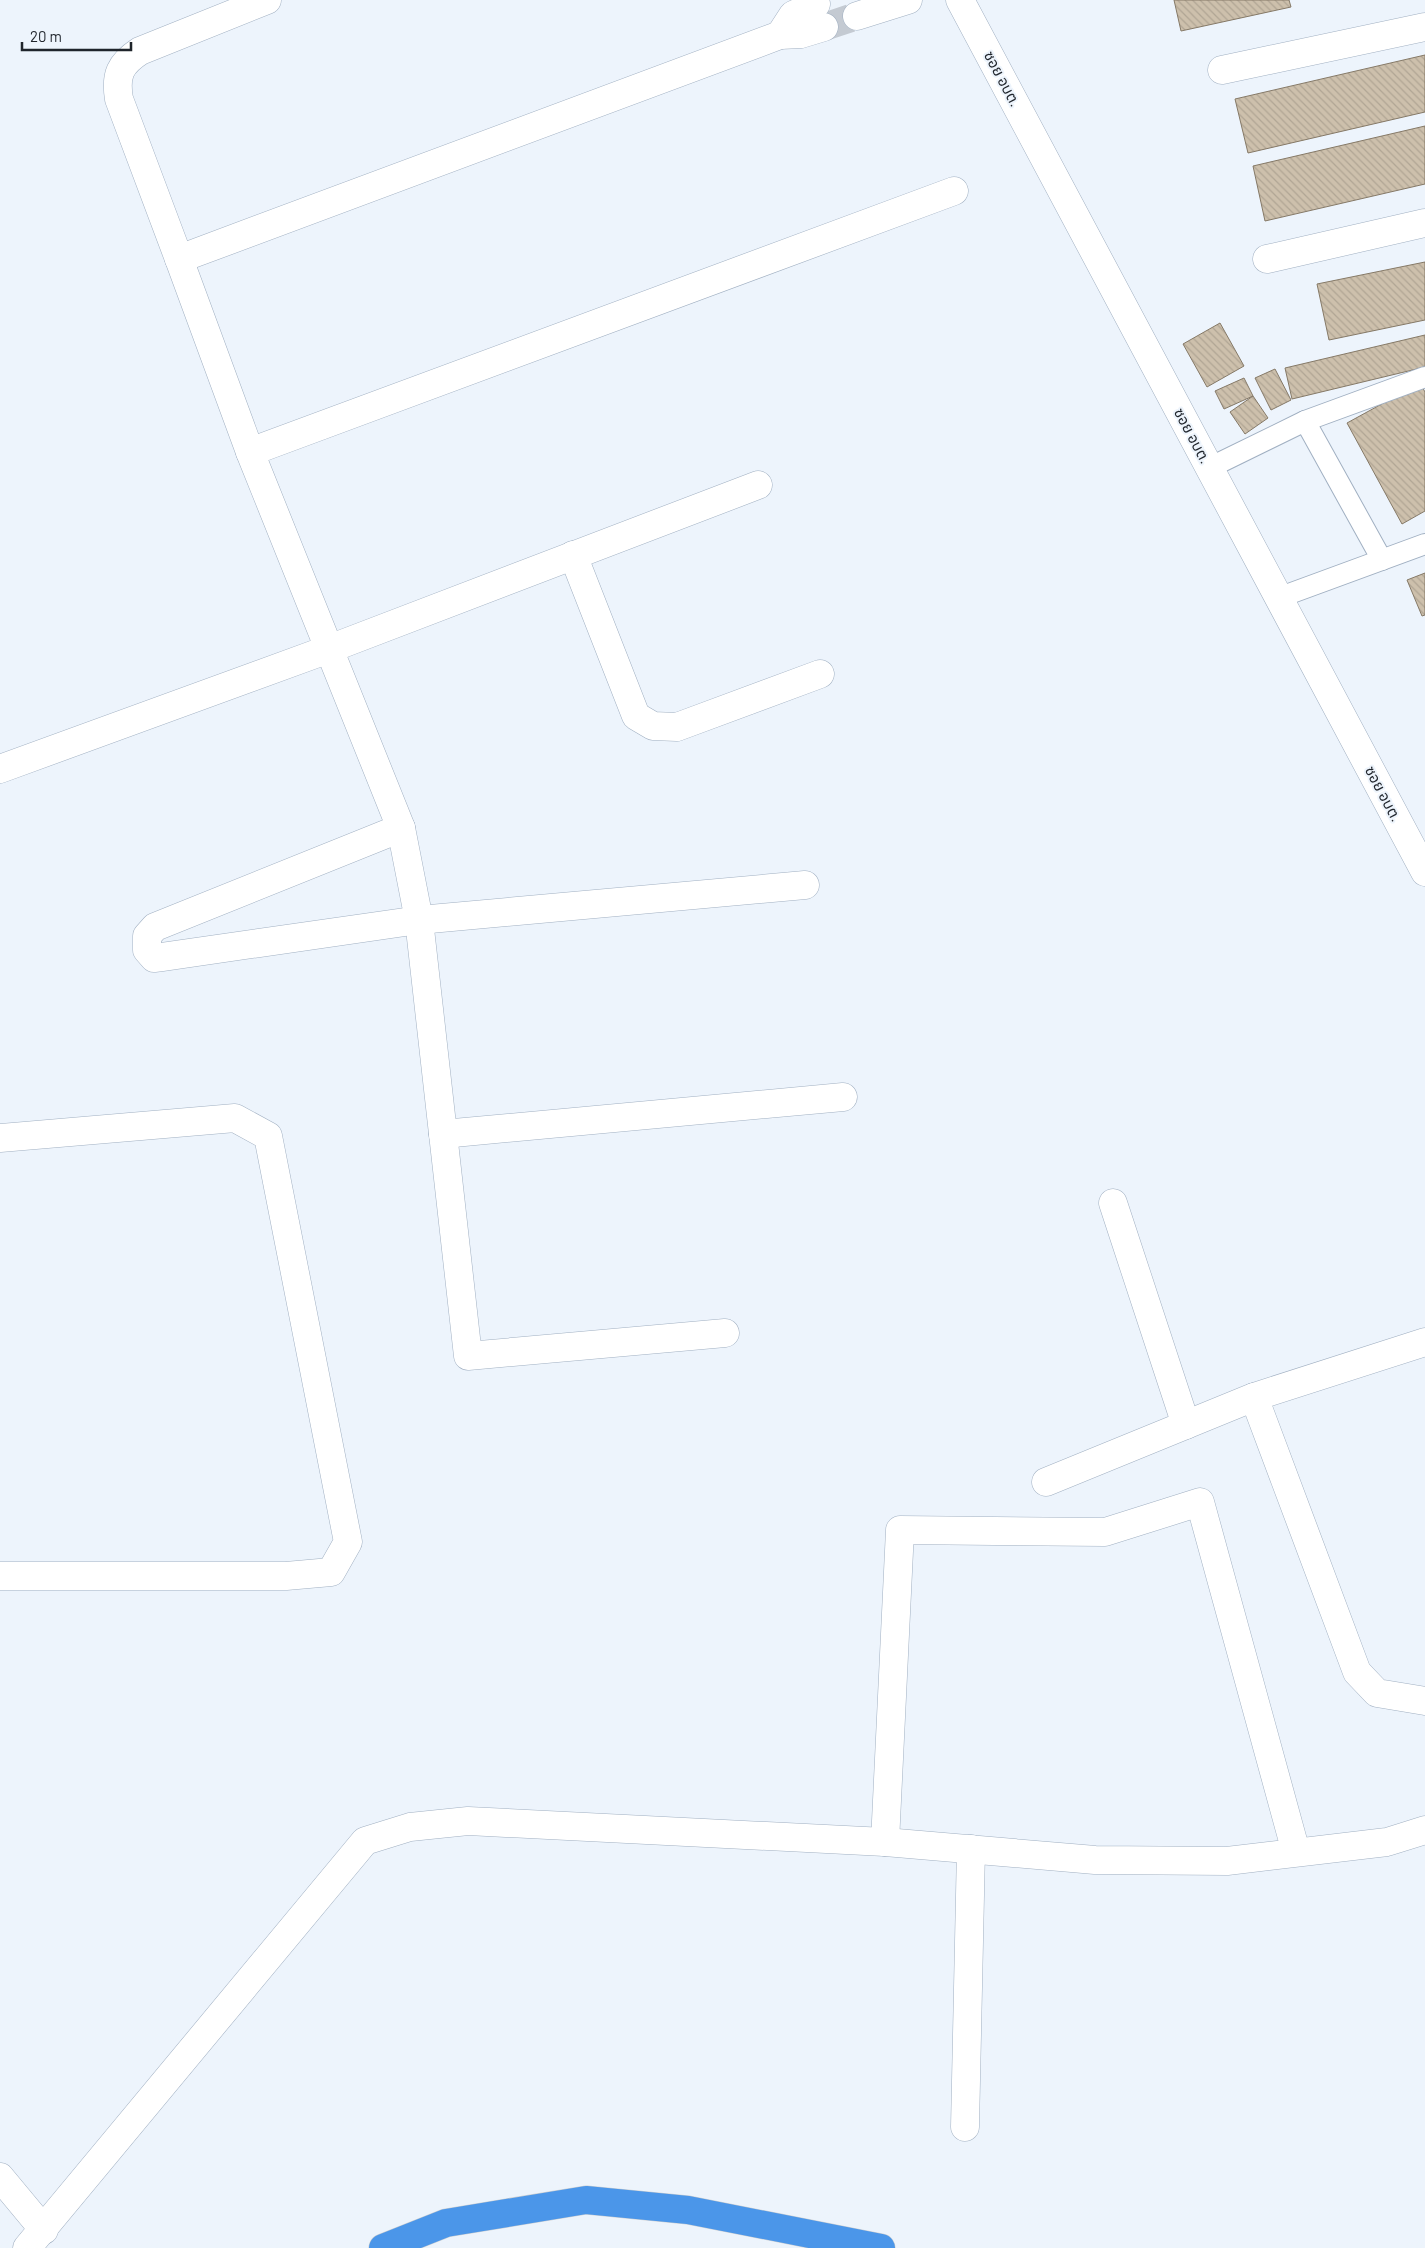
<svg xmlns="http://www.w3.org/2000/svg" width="1425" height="2248" font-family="Barlow,'Noto Sans Thai',sans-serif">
<defs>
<pattern id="building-back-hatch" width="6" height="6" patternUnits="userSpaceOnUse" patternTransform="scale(1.25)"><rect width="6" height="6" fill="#cdc0ac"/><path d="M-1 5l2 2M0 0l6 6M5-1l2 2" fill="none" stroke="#b0a594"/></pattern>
</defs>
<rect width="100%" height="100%" fill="#edf4fc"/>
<g fill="url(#building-back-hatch)" stroke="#857967">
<path d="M1174,0H1289L1291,7L1181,31Z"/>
<path d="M1425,55V112L1248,153L1235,99Z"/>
<path d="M1425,126V184L1265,221L1253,166Z"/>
<path d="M1425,262V320L1329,340L1317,284Z"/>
<path d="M1220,323L1244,366L1207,387L1183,344Z"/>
<path d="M1425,335V367L1292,399L1285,368Z"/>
<path d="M1275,369L1291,400L1271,410L1255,378Z"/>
<path d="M1244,378L1253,396L1224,409L1215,391Z"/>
<path d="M1420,383L1425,392V511L1402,524L1347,423Z"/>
<path d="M1253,396L1268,418L1245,434L1230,412Z"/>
<path d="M1425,573V615L1422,616L1407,580Z"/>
</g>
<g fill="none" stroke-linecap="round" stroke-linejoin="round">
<path stroke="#c4cad2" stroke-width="28" stroke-dasharray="28 14" stroke-linecap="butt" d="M824,27L857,16"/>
<defs>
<g id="service">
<path d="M1305,421L1382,560"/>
<path d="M1209,468L1305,421L1425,377"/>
<path d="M1278,598L1425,544"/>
</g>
<g id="minor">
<path d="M960,0L1425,872"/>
<path d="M857,16L908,0"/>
<path d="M780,35L793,15L816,4"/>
<path d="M1222,70L1425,27"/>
<path d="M179,259L119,99C115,75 120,64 140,51L267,0"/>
<path d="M1267,259L1425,223"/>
<path d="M250,452L954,191"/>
<path d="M573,555L636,716L653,726L677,727L820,674"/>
<path d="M0,769L329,649L758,485"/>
<path d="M401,828L155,927L147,936V950L154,958L162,957L419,920L805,885"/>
<path d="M443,1134L843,1097"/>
<path d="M0,1138L235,1118L268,1136L348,1542L331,1572L286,1576H0"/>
<path d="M1113,1203L1186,1425"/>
<path d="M725,1333L468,1356L419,920L401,828L250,452L179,259L780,35L801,34L824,27"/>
<path d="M1254,1397L1357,1672L1377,1693L1425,1701"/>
<path d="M1046,1482L1254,1397L1425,1342"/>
<path d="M885,1842L900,1530L1105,1532L1200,1502L1296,1852"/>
<path d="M965,2127L971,1849"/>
<path d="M0,2177L44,2230"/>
<path d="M27,2248L365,1841L410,1827L468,1821L885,1842L1095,1860L1227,1861L1387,1842L1425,1830"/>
</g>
<path id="motorway" d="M383,2248L446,2223L586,2200L688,2210L881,2248"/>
</defs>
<use href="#service" stroke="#a1b0c2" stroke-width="22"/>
<use href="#minor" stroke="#a1b0c2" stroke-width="29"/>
<use href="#motorway" stroke="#cecfd0" stroke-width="29"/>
<use href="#service" stroke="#fff" stroke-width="20"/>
<use href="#minor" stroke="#fff" stroke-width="28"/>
<use href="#motorway" stroke="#4b96e9" stroke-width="28"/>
</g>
<g text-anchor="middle" stroke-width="4" stroke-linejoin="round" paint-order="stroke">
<g font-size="15" fill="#1f242b" stroke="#edf4fc">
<text transform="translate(1002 79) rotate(62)" y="5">ซอย อบต.</text>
<text transform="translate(1192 436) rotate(62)" y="5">ซอย อบต.</text>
<text transform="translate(1383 794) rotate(62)" y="5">ซอย อบต.</text>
</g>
</g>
<path d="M22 42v8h109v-8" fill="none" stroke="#1f242b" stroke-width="2.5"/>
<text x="30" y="42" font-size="15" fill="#1f242b" stroke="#edf4fc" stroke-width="4" paint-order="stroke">20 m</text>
</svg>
